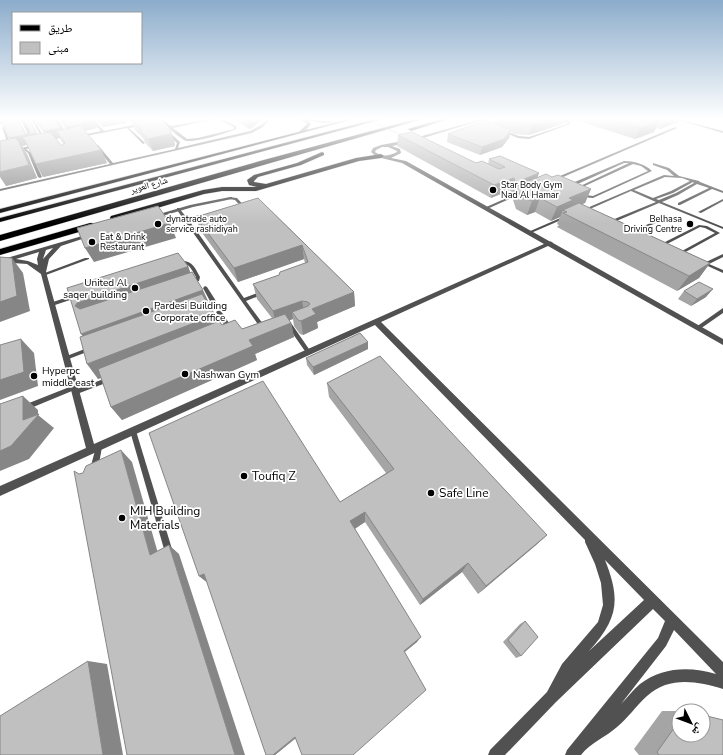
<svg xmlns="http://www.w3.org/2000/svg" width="723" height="755" font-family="'Nunito Sans','Noto Naskh Arabic',sans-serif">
<rect width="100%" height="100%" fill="#fff"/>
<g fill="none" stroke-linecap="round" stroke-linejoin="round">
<defs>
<path id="primary" d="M349,119H354L0,213V209Z"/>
<g id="highway">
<path d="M376,119H383L0,222V218Z"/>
<path d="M416,119H423L0,241V235L260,161Z"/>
<path d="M442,119H449L411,131L408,129Z"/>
<path d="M322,152L324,153V155L301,165L258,177L254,181V182L266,184L356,158L381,154L384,156L381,158L359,161L256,191H222L204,194L117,220H111L110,218L111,216L203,190L222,187H257L249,185L247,180L254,175L297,163Z"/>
<path d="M90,223H93L97,225L96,227L0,255V249Z"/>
</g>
</defs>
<use href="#primary" stroke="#dbdbdb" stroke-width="1"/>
<use href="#highway" stroke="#dbdbdb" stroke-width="1"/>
<g fill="#515151" fill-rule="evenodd">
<path d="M21,119H25L24,120L34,142L32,141L21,120L0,124V122Z"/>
<path d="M55,119H57L69,137H67Z"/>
<path d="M91,119H93L104,131L133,125L140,121L139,119H141L143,122L135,127L129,128L145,143L143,144L127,128L81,137V135L101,131Z"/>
<path d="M160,119H162L171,126L212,119L211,120L173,128L187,139L198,138L234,129V127L220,120V119H222L236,126V129C228,133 196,142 187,141C181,140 164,124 160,119Z"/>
<path d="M268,119H270L263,127L252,133L0,191V189L110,164L96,147V145H98L113,163L175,149L177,143L167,134V132H169L180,142L178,148L250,131L261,125Z"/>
<path d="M561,119H568L570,124L529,139L518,138L503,132L504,131L519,136L529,137L567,124L566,121Z"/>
<path d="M593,119H595L586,123L584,122Z"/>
<path d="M675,119H677L723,131V133Z"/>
<path d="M32,120H34L46,141H44Z"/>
<path d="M2,127L4,128L12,148L9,147Z"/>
<path d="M675,127L677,128L556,180L553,179Z"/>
<path d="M36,145L37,147L26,149L31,153L42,177L40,178L38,177L28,153L23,149L0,154V152Z"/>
<path d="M624,161C634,161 645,164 652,171L593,198L583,197L567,187L570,184ZM624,163H629L574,189L571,187ZM633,164L641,166L648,171L593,196L585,195L576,190Z"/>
<path d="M653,163L669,168L679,176L699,181L700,182L723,191V193L712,189L680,205H678V203L709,188L697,184L678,195L662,202L723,227V229L659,203L614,222H612V220L656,202L631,191L583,212L580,211L664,175L674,176L667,170L653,165ZM665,177L682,178L690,181L671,191L653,198L634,190ZM693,182L694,183L676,193L659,200L656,199L673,193Z"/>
<path d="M520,192L523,193L487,209L484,208Z"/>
<path d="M229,197L237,198L247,209L244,210L235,200L229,199Z"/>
<path d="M723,199V201L701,213L698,212Z"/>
<path d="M177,208H179L187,218L204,214V216L189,220L194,228L207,225V227L196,230L244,298L260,292H264V294L246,301L266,328L267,329L266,330H262L177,210Z"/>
<path d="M565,216L568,217L531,233L528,232Z"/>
<path d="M666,216L669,217L636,232L633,231Z"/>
<path d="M699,225L707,226L720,233L682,254H680V252L715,233L705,228L700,227L665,245L661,244Z"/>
<path d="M723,254V257L709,264L723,270V273L699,262L701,261L706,262Z"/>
<path d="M85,258H89V259L46,275H44L42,274Z"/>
<path d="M182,261C193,261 195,268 200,277L199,281L191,283H189V281L195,279L196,277C190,267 189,262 177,264L175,263Z"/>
<path d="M205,286L207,287L216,301L213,305L202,310L200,309V307L209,303L210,301L203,288Z"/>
<path d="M77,294L79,296V297L52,306L49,304L50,303Z"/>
<path d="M723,308V313L700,329H696L695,328L696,327Z"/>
<path d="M219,310L221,311L231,326L229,331L227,332L224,330L225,326L216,312Z"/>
<path d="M289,322L291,323L311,352L312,353L311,354H307L286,324Z"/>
<path d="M90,347L93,349L92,350L66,360L63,358L64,357Z"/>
<path d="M109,377H111L112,379L111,381L77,394H73L72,391L26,410L24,409L23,407L24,405L72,386H76L77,389Z"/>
<path d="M133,428L135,429L136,431L172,549L171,552L168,553L165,552L164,549L130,431L131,429Z"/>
<path d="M99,444L101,445L102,447L98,469L97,471L94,472L91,471L90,469L96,447L97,445Z"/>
</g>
<g fill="#515151" fill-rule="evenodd">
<path d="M482,119H486L410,142L392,146L400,149L401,153L391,158L406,161L549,241L552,242L553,243L723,339V345L548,246L381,322L723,662V689C697,681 669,676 647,696C636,706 628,718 617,727C606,737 590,743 581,755H565L567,750L658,638L665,621L653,609L556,702L505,755H488L490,750L547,692L562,664L598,622L603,605L601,583L595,564L585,542V540L375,325L0,496V486L86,448L41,274L27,264L13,263L10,261L0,264V260L89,234L94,235L61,246L49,259L46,272L94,444L544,244L402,163L377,157L371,152L373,148L381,145L408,140ZM382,147H388L397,151V152C389,156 382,157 375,152L376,150ZM53,248L44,258L43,259L46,250ZM39,252L37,259L38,265L28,261L16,259ZM605,560L644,600L589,651C618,619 621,600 605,560ZM674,630L716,674C690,666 662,667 640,684C633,690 627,698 621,704L666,646Z"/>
<path d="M230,197H232V199L193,207L152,219L149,217L190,205Z"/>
</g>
<path fill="#1e1e1e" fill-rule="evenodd" d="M301,119H311L322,121L340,122L322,123L308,120L311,124L307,129L301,133L299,132L307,124Z"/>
<use href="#primary" fill="#000" fill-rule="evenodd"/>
<use href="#highway" fill="#000" fill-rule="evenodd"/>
<path stroke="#737373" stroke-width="1.5" stroke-dasharray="0.5 1" stroke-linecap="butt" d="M364,119L403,135"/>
</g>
<g fill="#a5a5a5" fill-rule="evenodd">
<path d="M34,119H54L62,130L66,129L59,119H92L97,128L85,131L101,150L107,163L43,177L36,164L27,145L22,146L27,154L37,178L6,186L10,139L26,133L29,134H38L44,133ZM60,138L63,144L62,146L56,139Z"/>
<path d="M95,119H125L127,123L103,127Z"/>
<path d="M130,119L175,144V146L153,151L146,144L143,138L135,130Z"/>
<path d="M234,119H262L252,128L249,129Z"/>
<path d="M495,119H567L565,123L529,135L514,134L511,132L509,138L502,147L480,155L447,142L448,134L494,123Z"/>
<path d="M569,119H680L678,122L660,129L656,128L654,132L635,139L588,124L590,119L584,121L583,122L575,120L570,121Z"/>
<path d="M398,135L476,163L488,164L489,159L538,178L552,177L591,189L585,203L582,204L710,263L699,278L677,291L557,227L559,225L557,224L560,217L551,221L535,212L527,215L516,209L513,200L515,193L512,195L510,190L491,198L397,146Z"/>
<path d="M258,198L354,292L355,306L317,322L318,328L303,335L300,334L294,326L293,319L289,320L291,323L294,337L255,354L257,360L122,420L111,407L101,378L98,379L82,336L188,266L190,272L215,315L218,322L222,325L242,329L272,318L257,299L253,284L279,275L305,263L304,259L238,282L200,230L196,217Z"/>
<path d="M684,291L706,297L691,306L678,299Z"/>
<path d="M368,342V349L314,375L307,365L306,358Z"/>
<path d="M327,383L547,535L536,545L478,594L462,572L420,605L365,522L355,529L417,642L275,755L207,582L199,576L340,502L386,473L329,397Z"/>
<path d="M525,621L521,656L516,658L503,642L520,624Z"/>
<path d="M662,711H679V735L723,755H639L634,749Z"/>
</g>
<g fill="#868686">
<path d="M18,119L27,135L37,133L43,142L25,140L22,137L27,145L22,146L27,154L37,178L6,186L0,177V172L15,147L9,138Z"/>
<path d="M99,119H125L127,123L103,127Z"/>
<path d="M246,119H262L252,128L249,129Z"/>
<path d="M550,119H567L565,123L529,135L532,125Z"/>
<path d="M571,119H575V120L570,121Z"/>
<path d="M584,119H590L584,121L583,122Z"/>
<path d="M665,119H680L678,122L660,129Z"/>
<path d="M93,120L97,128L85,131L86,133L72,136L67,127L81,122Z"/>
<path d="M659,121L654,132L635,139L640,128Z"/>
<path d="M61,128L65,137L56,131L60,138L49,140L44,131Z"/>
<path d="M511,130L509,138L502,147L480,155L482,147Z"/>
<path d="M171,131L175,144V146L153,151L148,139Z"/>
<path d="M101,150L107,163L43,177L36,164Z"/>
<path d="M539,173L535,185L517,186L515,193L512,195L515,183Z"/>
<path d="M514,178L510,190L491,198L494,185Z"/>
<path d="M591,189L585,203L569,209L567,212L563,210L560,217L551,221L557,207L569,198Z"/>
<path d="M540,198L535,212L527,215L532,201Z"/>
<path d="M170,223L176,238L94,262L85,248Z"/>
<path d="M302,245L304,259L238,282L234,268Z"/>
<path d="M12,258L23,273L30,311L0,322V302Z"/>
<path d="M710,263L699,278L677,291L689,276Z"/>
<path d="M188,266L192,278L86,315L75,306L77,303Z"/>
<path d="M713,289L706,297L691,306L697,299Z"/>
<path d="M203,290L208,301L90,346L81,334Z"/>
<path d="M354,292L355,306L317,322L318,328L303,335L301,321L312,309Z"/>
<path d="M302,301L305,316L292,312L293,319L276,325L273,311Z"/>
<path d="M215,315L221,330L98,379L87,364Z"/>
<path d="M291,323L294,337L255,354L257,360L122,420L111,407L249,340Z"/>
<path d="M21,339L34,353L38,386L0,400V380Z"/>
<path d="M368,342V349L314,375L313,367Z"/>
<path d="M23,396L38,410V415L54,428L29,459L0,471V451L23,420Z"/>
<path d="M121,450L132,462L161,564L150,555Z"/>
<path d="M365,512V522L351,531L350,521Z"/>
<path d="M547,535L536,545L478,594L486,586Z"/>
<path d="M169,545L179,554L245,755H235Z"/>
<path d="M468,563L462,572L420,605L423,599Z"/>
<path d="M204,574L209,584L199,576Z"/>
<path d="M421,637L417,642L401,655L404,651Z"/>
<path d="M88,661L107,664L123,755H103Z"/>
<path d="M300,734L275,755H273L295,737Z"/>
</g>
<g fill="#c0c0c0" stroke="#868686">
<path d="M0,119H18L25,133L29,134L30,132L24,119H29L37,133L9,138Z"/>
<path d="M35,119H54L61,128L44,131Z"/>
<path d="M60,119H92L93,120L81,122L82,124L67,127Z"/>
<path d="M130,119H155L171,131L170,134L148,139L141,132V129Z"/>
<path d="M506,119H550L532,125L517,123Z"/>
<path d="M609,119H650L659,121L640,128Z"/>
<path d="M486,120L511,130L504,139L482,147L448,134Z"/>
<path d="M81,126L101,150L36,164L25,140L22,137L50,132L62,146L65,143L56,131Z"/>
<path d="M412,132L476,163L482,161L499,169L505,167L489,159L500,156L539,173L515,183L514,178L494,185L398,135Z"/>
<path d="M15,138L19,142L29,165L0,172V141Z"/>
<path d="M546,174L552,177L558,175L591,189L569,198L573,200L557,207L540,198L532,201L520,196L517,186Z"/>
<path d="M258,198L354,292L312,309L316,314L301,321L298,320L292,312L308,306L310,304L308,302L302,301L273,311L253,284L279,275L280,272L308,262L302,245L234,268L196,217Z"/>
<path d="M579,203L710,263L689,276L563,213L567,212L563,210Z"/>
<path d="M158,206L170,223L85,248L77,228Z"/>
<path d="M178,253L188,266L187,267L77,303L75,306L80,309L192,272L203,290L81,334L67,288Z"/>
<path d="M0,257L12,258L17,296L0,302Z"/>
<path d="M699,282L713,289L697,299L684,291Z"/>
<path d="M202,294L215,315L87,364L80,337Z"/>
<path d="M285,314L291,323L249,340L253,346L111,407L98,369L219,321L222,325L235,320L242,329Z"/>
<path d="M360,333L368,342L313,367L306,358Z"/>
<path d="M21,339L24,372L0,380V345Z"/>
<path d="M380,356L547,535L486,586L468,563L423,599L365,512L350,521L421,637L404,651L426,690L353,755H302L295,737L273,755H266L204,574L199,576L149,433L263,381L340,502L394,469L327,383Z"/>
<path d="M23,396V420L39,414L11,446L0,451V404Z"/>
<path d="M121,450L150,555L169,545L235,755H127L74,471L79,474L83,473L86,466Z"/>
<path d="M525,621L538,637L521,656L508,640Z"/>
<path d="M88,661L103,755H0V716Z"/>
<path d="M703,715L723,720V755H659L657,752L679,721V735H703Z"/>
</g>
<linearGradient id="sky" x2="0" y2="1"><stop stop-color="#8baccb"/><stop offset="0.53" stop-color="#fff"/><stop offset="1" stop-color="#fff" stop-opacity="0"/></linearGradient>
<rect width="723" height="224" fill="url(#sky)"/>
<g fill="#000" stroke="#fff" stroke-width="1.5">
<circle cx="493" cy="190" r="4"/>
<circle cx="158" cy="224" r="4"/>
<circle cx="690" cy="224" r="4"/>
<circle cx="92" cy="242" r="4"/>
<circle cx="135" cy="288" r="4"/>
<circle cx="146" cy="311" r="4"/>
<circle cx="185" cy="374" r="4"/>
<circle cx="34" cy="376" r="4"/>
<circle cx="244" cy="476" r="4"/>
<circle cx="431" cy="493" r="4"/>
<circle cx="122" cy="518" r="4"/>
</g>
<g text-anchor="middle" stroke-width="3.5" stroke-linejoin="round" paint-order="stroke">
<g font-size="9" fill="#000" stroke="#fff">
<text transform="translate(149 185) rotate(-16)" y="3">شارع العوير</text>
</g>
<g font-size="9" fill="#000" stroke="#fff" text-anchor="start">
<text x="501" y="188">Star Body Gym<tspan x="501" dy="10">Nad Al Hamar</tspan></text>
<text x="166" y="222">dynatrade auto<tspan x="166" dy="10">service rashidiyah</tspan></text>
<text x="682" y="222" text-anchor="end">Belhasa<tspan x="682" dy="10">Driving Centre</tspan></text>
<text x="100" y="240">Eat &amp; Drink<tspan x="100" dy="10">Restaurant</tspan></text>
</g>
<g font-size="10" fill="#000" stroke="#fff" text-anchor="start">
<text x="127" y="286" text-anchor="end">United Al<tspan x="127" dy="12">saqer building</tspan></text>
<text x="154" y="309">Pardesi Building<tspan x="154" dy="12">Corporate office</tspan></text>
<text x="42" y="374">Hyperpc<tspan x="42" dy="12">middle east</tspan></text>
<text x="193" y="378">Nashwan Gym</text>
</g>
<g font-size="12" fill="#000" stroke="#fff" text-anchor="start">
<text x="252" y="480">Toufiq Z</text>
<text x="439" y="497">Safe Line</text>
<text x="130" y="515">MIH Building<tspan x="130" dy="14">Materials</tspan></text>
</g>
</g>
<rect x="12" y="12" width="130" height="52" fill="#ffffff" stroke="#999999"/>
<rect x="20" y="25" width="20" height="6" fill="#000000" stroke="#999999"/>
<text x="48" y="32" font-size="12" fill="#000000">طريق</text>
<rect x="20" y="42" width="20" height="12" fill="#c0c0c0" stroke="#999999"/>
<text x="48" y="52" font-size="12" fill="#000000">مبنى</text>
<g transform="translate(691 723) rotate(132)"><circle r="19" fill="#ffffff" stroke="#999999"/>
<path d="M0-3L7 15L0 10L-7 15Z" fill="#000000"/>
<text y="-6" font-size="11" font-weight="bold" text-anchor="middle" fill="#000000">ش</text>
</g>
</svg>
